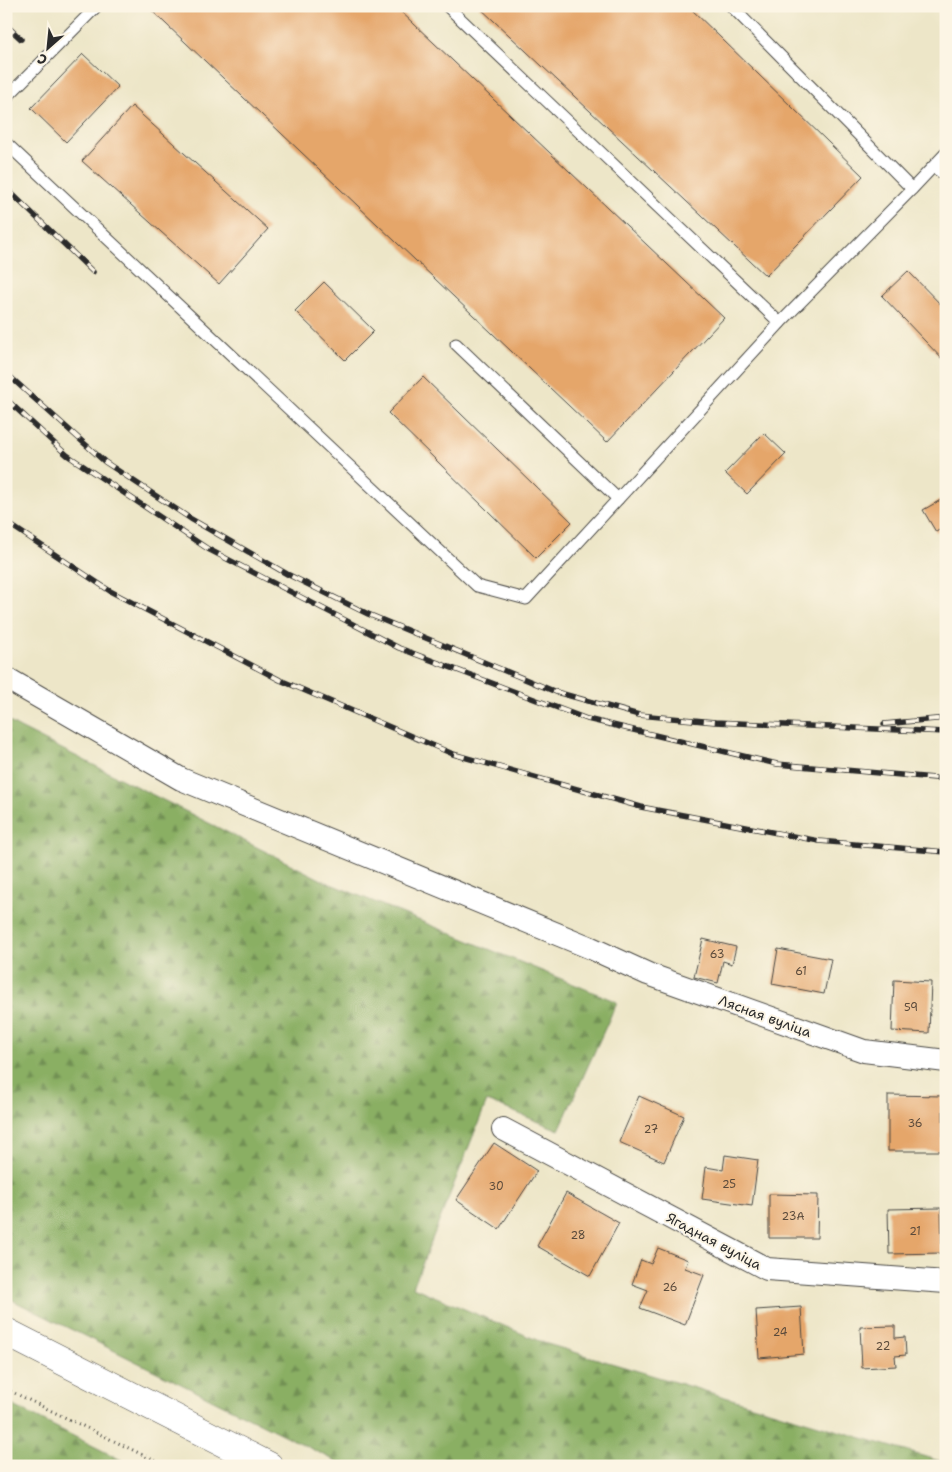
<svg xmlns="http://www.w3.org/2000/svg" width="952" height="1472" font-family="'Shantell Sans',sans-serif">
<defs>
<pattern id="forest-firs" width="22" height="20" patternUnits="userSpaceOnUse" patternTransform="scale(1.25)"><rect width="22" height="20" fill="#8aaf64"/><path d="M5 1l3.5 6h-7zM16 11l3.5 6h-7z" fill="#718f53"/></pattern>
</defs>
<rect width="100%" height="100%" fill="#fcf5e5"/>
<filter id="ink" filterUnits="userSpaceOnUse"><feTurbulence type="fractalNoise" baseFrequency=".02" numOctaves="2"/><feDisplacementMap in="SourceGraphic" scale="10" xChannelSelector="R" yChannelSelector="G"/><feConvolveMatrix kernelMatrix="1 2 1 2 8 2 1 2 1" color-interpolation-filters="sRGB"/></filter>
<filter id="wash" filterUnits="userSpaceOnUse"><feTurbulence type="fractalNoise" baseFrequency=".0096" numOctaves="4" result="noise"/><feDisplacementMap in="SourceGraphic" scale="20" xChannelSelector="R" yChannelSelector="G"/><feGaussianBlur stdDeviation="1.12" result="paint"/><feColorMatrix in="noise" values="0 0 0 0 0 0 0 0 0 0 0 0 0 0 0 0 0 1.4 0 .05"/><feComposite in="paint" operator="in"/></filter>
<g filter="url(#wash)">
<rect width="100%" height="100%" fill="#ede6c8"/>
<g fill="url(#forest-firs)" stroke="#5a6d48">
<path d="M6,720L20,728L326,882L617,1002L559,1130L487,1101L413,1287L544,1343L946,1463V1466H346L6,1297Z"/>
<path d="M6,1402L133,1466H6Z"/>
</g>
<g id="blocks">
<g fill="#e5a66b">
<path d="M147,6H395L724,318L607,442Z"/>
<path d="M478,6H688L863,176L766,276Z"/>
<path d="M83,54L118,87L66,142L31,108Z"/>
<path d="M132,106L268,229L219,284L82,161Z"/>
<path d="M908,271L946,310V363L882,296Z"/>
<path d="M324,282L374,331L345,360L295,311Z"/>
<path d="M423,377L572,522L536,558L388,413Z"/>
<path d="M764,433L786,454L747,494L725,473Z"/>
<path d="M946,497V526L936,532L923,510Z"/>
<path d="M703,939L736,947L732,964L723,961L718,983L694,977Z"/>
<path d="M778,949L831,959L824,994L772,984Z"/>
<path d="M894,980L931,982L929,1033L892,1031Z"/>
<path d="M888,1095L943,1096V1151H888Z"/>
<path d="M639,1096L684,1116L664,1162L619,1142Z"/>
<path d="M494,1143L537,1171L499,1229L456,1200Z"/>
<path d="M725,1155L758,1160L752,1206L702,1199L706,1167L723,1170Z"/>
<path d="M566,1193L619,1223L590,1276L537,1246Z"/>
<path d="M769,1194L818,1195L817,1238H769Z"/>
<path d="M941,1208L942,1253L889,1254L888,1209Z"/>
<path d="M658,1248L688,1260L685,1268L704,1275L685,1325L640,1308L648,1290L632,1284L641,1260L651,1264Z"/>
<path d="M801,1307L804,1354L759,1358L756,1310Z"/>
<path d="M895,1326V1338L905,1337L906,1355L895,1356L896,1366L862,1368L860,1327Z"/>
</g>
</g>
</g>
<g filter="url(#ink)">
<use href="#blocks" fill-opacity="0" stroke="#484743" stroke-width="1"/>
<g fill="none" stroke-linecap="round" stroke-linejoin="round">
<defs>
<g id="lane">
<path d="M447,6L780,323L912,189"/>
<path d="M731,6L912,189L946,153"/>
<path d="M6,98L97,6"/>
<path d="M6,143L477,586L526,599L780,323"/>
<path d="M933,167L946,175"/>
<path d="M456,344L618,499"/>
</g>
<g id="street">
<path d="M6,678L181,779L591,948L648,974L864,1051L946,1061"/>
<path d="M503,1129L767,1269L946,1282"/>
</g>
<path id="primary" d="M6,1332L269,1466"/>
</defs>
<use href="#lane" stroke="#484743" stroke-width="13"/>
<use href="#street" stroke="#484743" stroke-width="24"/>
<use href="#primary" stroke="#484743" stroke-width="29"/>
<path stroke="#484743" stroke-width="3" stroke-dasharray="1 4" stroke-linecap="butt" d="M6,1389L166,1466"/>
<use href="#lane" stroke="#fff" stroke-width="11"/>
<use href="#street" stroke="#fff" stroke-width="22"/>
<use href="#primary" stroke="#fff" stroke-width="28"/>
<defs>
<g id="rail">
<path d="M6,25L21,39"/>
<path d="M6,188L93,272"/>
<path d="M6,373L105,462L191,519L287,574L368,614L556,692L639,715L715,722L946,732"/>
<path d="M6,399L67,455L208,549L399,648L587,719L777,764L946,779"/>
<path d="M6,522L110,591L280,680L453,754L641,807L819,841L946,852"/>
<path d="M884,724L946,718"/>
</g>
</defs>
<use href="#rail" stroke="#2b2b2b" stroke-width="5.5"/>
<use href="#rail" stroke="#fcf5e5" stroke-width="4" stroke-dasharray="11" stroke-linecap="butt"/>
</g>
</g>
<g text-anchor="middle" stroke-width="4" stroke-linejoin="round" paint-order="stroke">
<g font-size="11" fill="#5a4a3b">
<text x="717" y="958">63</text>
<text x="801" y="975">61</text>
<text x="911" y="1011">59</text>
<text x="915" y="1127">36</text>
<text x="651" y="1133">27</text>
<text x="729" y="1188">25</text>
<text x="496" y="1190">30</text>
<text x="793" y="1220">23А</text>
<text x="915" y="1235">21</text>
<text x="578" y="1239">28</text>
<text x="670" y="1291">26</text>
<text x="780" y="1336">24</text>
<text x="883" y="1350">22</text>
</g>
<g font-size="14" fill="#2b2b2b" stroke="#fcf5e5">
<text transform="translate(765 1016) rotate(20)" y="5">Лясная вуліца</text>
<text transform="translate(714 1241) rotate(28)" y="5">Ягадная вуліца</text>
</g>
</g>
<rect width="952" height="1472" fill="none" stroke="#fcf5e5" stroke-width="25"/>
<g transform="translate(48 48) rotate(207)" stroke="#fcf5e5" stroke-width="4" paint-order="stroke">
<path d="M0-4L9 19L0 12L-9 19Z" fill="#2b2b2b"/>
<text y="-8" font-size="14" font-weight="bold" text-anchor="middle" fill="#2b2b2b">С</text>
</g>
</svg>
